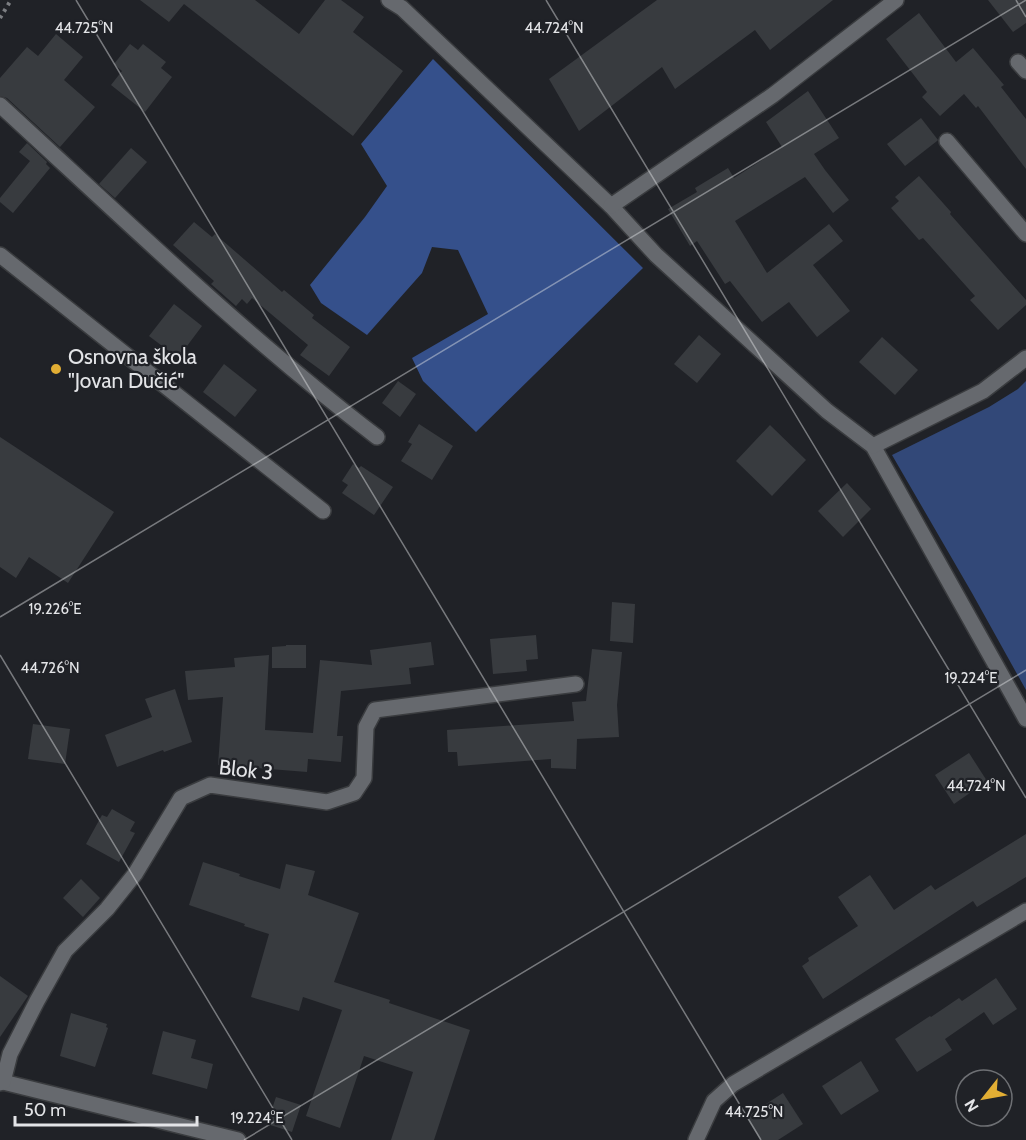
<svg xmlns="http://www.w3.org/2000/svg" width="1026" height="1140" font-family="Cabin,sans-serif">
<rect width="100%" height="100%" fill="#202227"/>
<path fill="#324878" d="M1026,381V690L972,593L892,455L989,407L1018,389Z"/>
<path fill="#35508b" d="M433,59L643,268L476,432L423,381L412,358L488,314L458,250L432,247L422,273L367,335L321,303L310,285L365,217L387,186L361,144Z"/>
<g fill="#383b3f">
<path d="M140,0H255L299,34L325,0H341L364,17L353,32L403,71L353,136L184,4L169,22Z"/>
<path d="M657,0H833L770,50L755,30L675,89L662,67L579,131L549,79Z"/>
<path d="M988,0H1026V23L1013,32Z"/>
<path d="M919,13L956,62L973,48L1004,85L1001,87L1026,119V169L978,106L976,108L964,94L940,116L922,97L927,92L886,39Z"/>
<path d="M56,34L83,57L64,80L95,107L60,147L7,98L0,96V78L27,47L38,56Z"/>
<path d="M130,44L138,50L143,44L166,62L161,68L172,77L145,112L111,85L122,71L114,64Z"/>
<path d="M808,91L839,138L814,154L825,170L849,200L833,213L805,177L735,221L767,273L829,224L843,241L813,265L850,311L817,337L789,302L762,322L730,281L725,284L697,241L690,246L668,209L697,192L695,188L728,168L734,178L782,147L766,122Z"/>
<path d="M921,118L938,140L937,141L905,166L887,144Z"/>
<path d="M27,143L47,162L46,164L50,168L13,213L0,202V198L30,161L19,152Z"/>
<path d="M131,148L147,162L115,198L99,184Z"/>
<path d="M919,176L951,212L950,214L1026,300V305L998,330L970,300L975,296L923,238L919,240L891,208L899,201L895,197Z"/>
<path d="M194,222L212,237L215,234L282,292L284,290L314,315L312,318L350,347L329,376L300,355L308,345L252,298L247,304L242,299L236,306L211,284L214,281L173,245Z"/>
<path d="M174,304L202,326L178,358L149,336Z"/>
<path d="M699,335L721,354L697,383L674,364Z"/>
<path d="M882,337L918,370L895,395L859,362Z"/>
<path d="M224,364L257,390L235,417L203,392Z"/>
<path d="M398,381L416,394L400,417L382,403Z"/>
<path d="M419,424L453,446L432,480L401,461L412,444L408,442Z"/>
<path d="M770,425L806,460L772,496L736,461Z"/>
<path d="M0,437L114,512L68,583L29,557L16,578L0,567Z"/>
<path d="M353,464L359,468L361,466L393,487L374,515L342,493L348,485L342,481Z"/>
<path d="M847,483L871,509L843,537L818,511Z"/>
<path d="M612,602L635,604L633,643L610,641Z"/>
<path d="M536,635L538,659L526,660L527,671L493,674L490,639Z"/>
<path d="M431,642L434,665L409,668L411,684L341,691L337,736H343L341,762L308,759L307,772L218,765L223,697L188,700L185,671L235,667L234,658L269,655L265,730L313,733L320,660L372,665L370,650Z"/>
<path d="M286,645H306V668H272V647L286,646Z"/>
<path d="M592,649L622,652L617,705L619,737L577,739L576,769L551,768V759L458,766L457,752H448L447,730L574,721L572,702L586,701Z"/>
<path d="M175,689L192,742L164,752L163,750L117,767L105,735L152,717L145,699Z"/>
<path d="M33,724L70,729L65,764L28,759Z"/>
<path d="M969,753L987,781L954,804L935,775Z"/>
<path d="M112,809L135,822L130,831L135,833L119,862L86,844L102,815L107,817Z"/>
<path d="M1026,834V877L977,907L973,901L823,999L802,966L809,961L808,958L858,926L838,897L870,875L894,910L931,885L935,890Z"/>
<path d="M203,862L240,874L239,876L280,889L286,864L315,871L308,895L359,913L334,982L390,1000L389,1003L470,1030L434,1140H391L413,1072L364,1056L340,1128L306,1116L342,1010L303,997L299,1011L251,997L269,934L244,926L245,924L189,905Z"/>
<path d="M81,879L100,898L83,917L63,898Z"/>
<path d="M0,976L28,996L0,1037Z"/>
<path d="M996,978L1017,1009L993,1025L984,1012L945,1039L952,1050L917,1072L895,1039L930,1016L931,1017L959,998L962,1001Z"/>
<path d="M71,1013L107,1024L106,1027L108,1028L95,1067L60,1056Z"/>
<path d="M163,1031L196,1040L191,1058L213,1064L207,1089L152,1074Z"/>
<path d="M861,1061L879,1091L841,1115L822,1086Z"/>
<path d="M783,1093L803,1124L778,1140H760L746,1117Z"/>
<path d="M276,1097L301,1105L292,1132L267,1124Z"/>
</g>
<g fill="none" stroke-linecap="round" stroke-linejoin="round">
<defs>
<g id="minor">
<path d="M389,0L402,8L611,206L656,255L827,411L873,446L1026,719"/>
<path d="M1018,62L1026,71"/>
<path d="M0,105C123,218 244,335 377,437"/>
<path d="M947,141L1026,234"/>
<path d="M611,206L773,95L896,0"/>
<path d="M0,255L323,511"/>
<path d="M873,446L983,391L1026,358"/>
<path d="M3,1082L238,1140"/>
<path d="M0,1083L3,1082L10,1054L37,1001L65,951L107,909L135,874L181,798L210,785L327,802L354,793L364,778L366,727L375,710L576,684"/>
<path d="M696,1140L714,1101L733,1084L1026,911"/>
</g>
</defs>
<use href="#minor" stroke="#3a3c3f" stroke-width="18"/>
<path stroke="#7c7e82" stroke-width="4" stroke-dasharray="3 4.5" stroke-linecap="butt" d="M0,18L11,0"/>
<use href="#minor" stroke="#66696e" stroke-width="15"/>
</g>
<path fill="none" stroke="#e3e4e7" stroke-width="1.5" stroke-opacity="0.45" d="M76,0L761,1140M546,0L1026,798M1016,0L1026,17M0,617L1026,0M0,655L292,1140M244,1140L1026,670"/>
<circle fill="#e2ae34" stroke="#202227" stroke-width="2" cx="56" cy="369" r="6"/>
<g text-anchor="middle" stroke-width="4.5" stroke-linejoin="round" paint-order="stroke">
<g font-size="21" fill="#e3e4e7" stroke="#202227" text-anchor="start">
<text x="68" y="364">Osnovna škola<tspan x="68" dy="24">"Jovan Dučić"</tspan></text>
</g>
<g font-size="21" fill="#e3e4e7" stroke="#202227">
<text transform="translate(246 770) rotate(6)" y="7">Blok 3</text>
</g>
</g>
<g font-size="15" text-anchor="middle" fill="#e3e4e7" stroke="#202227" stroke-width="4.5" stroke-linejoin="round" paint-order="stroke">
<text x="84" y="33">44.725°N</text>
<text x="554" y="33">44.724°N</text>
<text x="55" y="614">19.226°E</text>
<text x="50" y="673">44.726°N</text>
<text x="971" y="683">19.224°E</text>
<text x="976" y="791">44.724°N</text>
<text x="754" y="1117">44.725°N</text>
<text x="257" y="1123">19.224°E</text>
</g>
<g transform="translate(984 1098) rotate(239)"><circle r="28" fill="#202227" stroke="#6e7074" stroke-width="1.5"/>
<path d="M0-4.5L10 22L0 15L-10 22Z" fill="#e2ae34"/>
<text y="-9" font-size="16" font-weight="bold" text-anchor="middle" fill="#e3e4e7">N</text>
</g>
<path d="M15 1116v9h182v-9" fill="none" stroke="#e3e4e7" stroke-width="3"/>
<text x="24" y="1116" font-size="18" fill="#e3e4e7" stroke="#202227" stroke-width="4.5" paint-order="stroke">50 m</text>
</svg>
